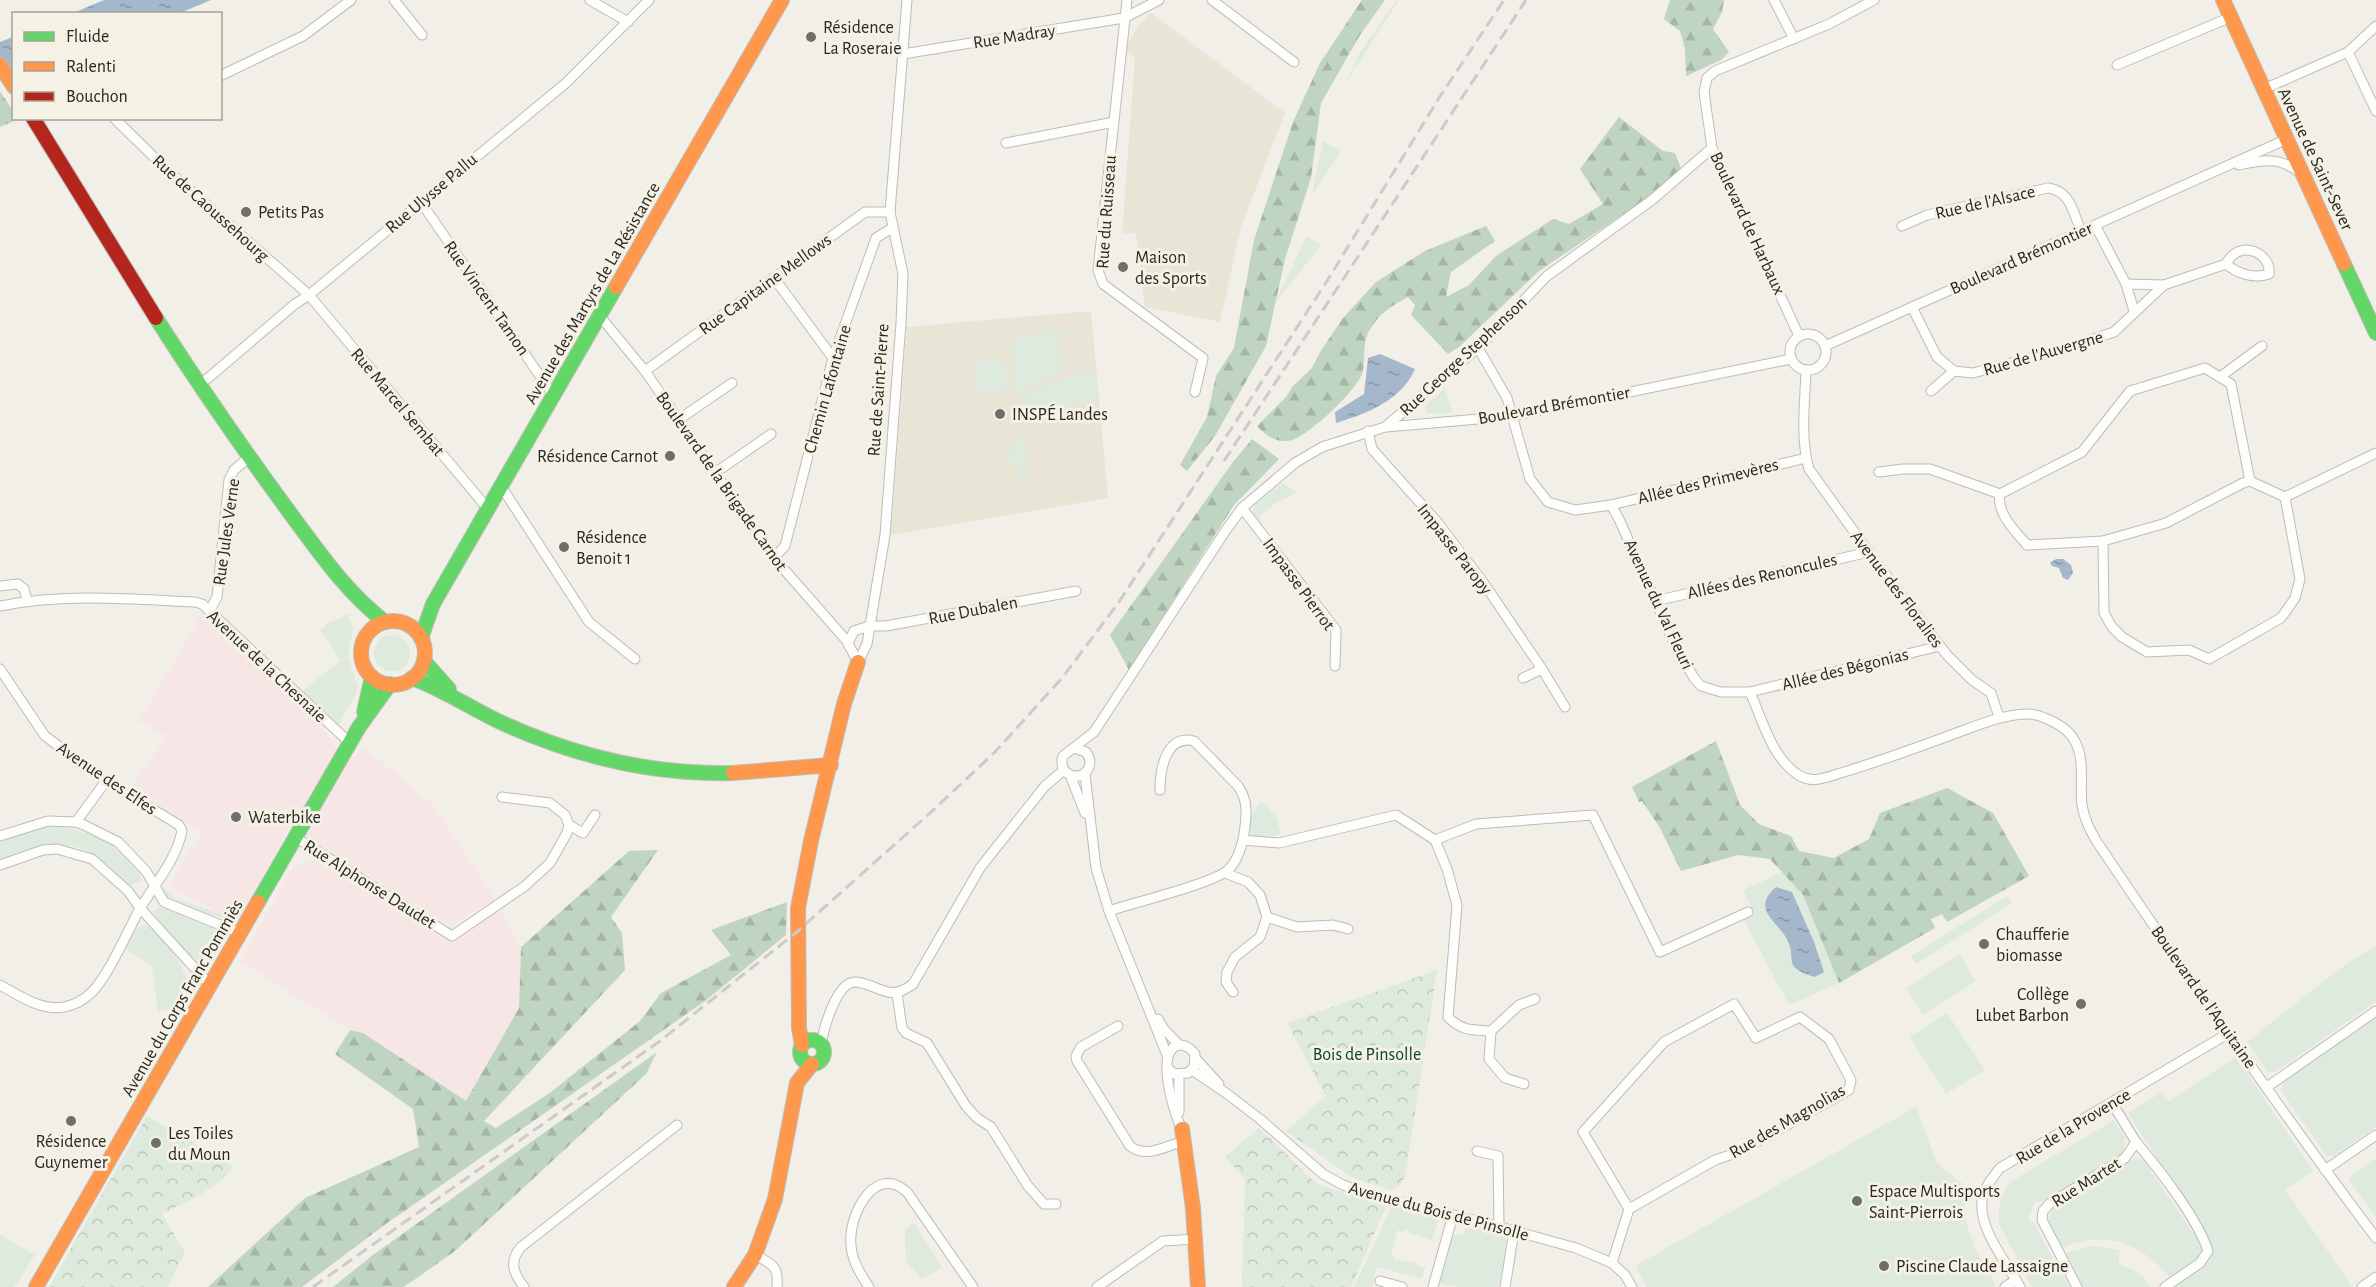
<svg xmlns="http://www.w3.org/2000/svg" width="2376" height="1287" font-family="'Alegreya Sans',sans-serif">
<defs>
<pattern id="forest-firs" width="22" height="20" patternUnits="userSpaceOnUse" patternTransform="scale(1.5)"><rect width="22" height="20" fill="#c0d4c2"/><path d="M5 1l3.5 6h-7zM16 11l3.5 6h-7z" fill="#a5b6a6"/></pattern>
<pattern id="park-crowns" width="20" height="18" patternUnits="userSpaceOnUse" patternTransform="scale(1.5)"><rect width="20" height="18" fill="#ddeadd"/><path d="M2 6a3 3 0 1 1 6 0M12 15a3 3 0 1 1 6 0" fill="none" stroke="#bec9bd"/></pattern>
<pattern id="water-ripples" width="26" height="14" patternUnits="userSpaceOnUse" patternTransform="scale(1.5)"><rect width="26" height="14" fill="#a5b8cb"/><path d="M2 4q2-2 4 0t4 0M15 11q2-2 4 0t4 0" fill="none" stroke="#8796a4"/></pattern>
</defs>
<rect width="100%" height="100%" fill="#f1efe8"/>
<g fill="#f6e6e6">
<path d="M202,614L330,738L337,750L350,759L365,748L434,806L495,899L451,926L290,826L241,917H226L169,885L202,833L131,789L167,736L139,721Z"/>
<path d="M316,859L453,945L460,937L500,908L521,947L519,1008L466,1101L363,1033L350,1030L239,961L293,868Z"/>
</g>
<g fill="#e8e4d6">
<path d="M1150,12L1285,113L1241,227L1220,322L1145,307L1136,233L1122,234L1135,58L1125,50L1135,31Z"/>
<path d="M1091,311L1108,498L891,535L907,327Z"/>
</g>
<g fill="#ddeadd">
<path d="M1397,0H1399L1344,85L1361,51Z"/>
<path d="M1323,141L1341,151L1312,195Z"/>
<path d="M1307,236L1321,245L1275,303Z"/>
<path d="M1062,330L1067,333L1055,347L1065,371L1015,395L1012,349V345L1018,344V336Z"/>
<path d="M998,359L1003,361L1006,368V388L1001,393L983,394L976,387V362L978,360Z"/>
<path d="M1085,370L1096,373L1098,397C1068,404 1047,426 1020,398L1070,376L1075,371L1080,375Z"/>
<path d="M1445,388L1452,412L1427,414L1425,406Z"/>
<path d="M1025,434L1027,481H1019V465H1007L1006,459L1012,451V444Z"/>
<path d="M1283,483L1297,493L1277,502L1260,516L1262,524L1253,512L1255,504Z"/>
<path d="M352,613L349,617L353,628L348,657L358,687L355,696L339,724L303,691L341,660L320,630L330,622Z"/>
<circle cx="392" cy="653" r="18"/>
<path d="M1261,801L1276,817L1281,834L1263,838L1254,837L1249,830L1251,816Z"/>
<path d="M49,826C82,828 107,838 130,861C136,867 142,871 141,880L130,886C119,878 110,866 99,858C66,835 34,847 0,860V840L37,828Z"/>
<path d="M1782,872L1803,895L1839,983L1789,1005L1743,918L1754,914L1743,890Z"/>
<path d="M163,887L176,899L231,917C211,918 179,907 164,895Z"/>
<path d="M2007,896L2012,903L1916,964L1911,956Z"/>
<path d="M158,907C174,909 208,920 218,933L201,963L193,959L155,916L153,912Z"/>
<path d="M145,925C164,934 188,970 189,991L173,1009L158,1011L152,966L124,948L138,927Z"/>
<path d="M2376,947V1002L2275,1072H2268L2247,1042L2337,971L2355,958Z"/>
<path d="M1959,954L1976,981L1923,1015L1906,988Z"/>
<path d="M1947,1013L1985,1070L1946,1094L1910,1037Z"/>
<path d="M2376,1018V1127L2334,1156H2327L2281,1091L2283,1082Z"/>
<path d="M2236,1057L2313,1171L2285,1190L2352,1286L2350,1287H2174C2190,1276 2209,1267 2214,1248L2128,1113L2162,1092L2169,1101Z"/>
<path d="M1916,1107L1937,1163L1964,1185L1965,1218L1975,1250L1996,1285L1992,1287H1647L1635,1266Z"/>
<path d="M2114,1120L2125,1138L2123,1154L2040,1202H2035L2028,1219L2033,1222L2069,1287H2032L1999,1224C1997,1206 2001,1194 2012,1181Z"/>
<path d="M2376,1158V1217L2349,1180L2352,1175Z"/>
<path d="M2134,1159L2144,1161L2204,1249L2196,1261L2170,1278C2141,1242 2103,1229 2060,1249C2054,1236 2042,1222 2053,1208Z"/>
<path d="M1392,1206L1439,1216L1432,1240L1409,1233L1410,1231L1404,1229L1403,1232L1398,1230L1391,1255L1394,1256V1259L1418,1263V1266L1423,1267L1425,1265L1422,1279L1377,1267L1372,1287H1354Z"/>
<path d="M914,1223L942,1267L922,1279L906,1261L905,1229Z"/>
<path d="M1466,1224L1503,1233L1507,1238L1499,1287H1458L1438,1283L1453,1234L1464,1236Z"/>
<path d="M0,1235L35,1255L14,1287H0Z"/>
<path d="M2091,1246L2120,1250L2118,1264C2133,1268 2143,1274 2150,1287H2081L2062,1254Z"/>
</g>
<g fill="url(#forest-firs)">
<path d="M1362,0H1385L1360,35L1321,103L1311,178L1285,259L1266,346L1215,436L1187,471L1180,465L1207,417L1216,376L1234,348L1254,240L1293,122L1320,63Z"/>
<path d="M1670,0H1724L1722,12L1713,29L1729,52L1721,60L1686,76L1685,49L1680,31L1664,19Z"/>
<path d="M0,91L13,111L14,118L19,119L0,127Z"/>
<path d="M1619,117L1663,151L1675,153L1683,174L1539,271L1459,347L1448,354L1411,315L1415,305L1408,297C1391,306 1377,315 1368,333C1362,345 1366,362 1362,374C1356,391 1305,440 1288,441C1273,442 1266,435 1257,426L1286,397L1292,387L1312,368L1320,352L1343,318L1376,282L1425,251L1486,226L1495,241L1451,272L1446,297L1469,285L1496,256L1553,219L1569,224L1603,204L1580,169Z"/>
<path d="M1252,439L1279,459L1234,505L1129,670L1110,635L1233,462Z"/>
<path d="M1716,741L1740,805L1759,824L1791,836L1799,851L1834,858L1869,839L1880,813L1947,788L1993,813L2029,876L1947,922L1942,914L1931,919L1935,928L1839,983L1803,895L1770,859L1738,855L1681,871L1660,828L1642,801L1639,802L1632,787Z"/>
<path d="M658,850L611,917L622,933L625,970L484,1121L496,1128L551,1092L640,1021L661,993L731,955L711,930L787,902L786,935L705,1001L383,1226L302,1287H208L305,1198L419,1147L413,1109L335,1054L350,1030L363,1033L466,1101L519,1008L521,947L629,851Z"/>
<path d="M657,1052L646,1074L455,1251L414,1280L403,1287H333L373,1255Z"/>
</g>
<g fill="url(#park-crowns)">
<path d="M1437,970L1405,1177L1400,1185L1392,1190L1353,1178L1286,1131L1326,1096L1287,1023Z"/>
<path d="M147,1116L233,1166C223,1186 182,1204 162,1214L185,1253L167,1287H49Z"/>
<path d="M1259,1128L1317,1184L1386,1207L1351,1287H1242L1245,1179L1225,1157Z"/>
</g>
<g fill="url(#water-ripples)">
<path d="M104,0H211L180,13H73Z"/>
<path d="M13,37V75L0,81V42Z"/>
<path d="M1380,354L1415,369C1402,400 1366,414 1336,423L1335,412L1364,394L1368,358Z"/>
<path d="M2056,559H2063L2071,565L2073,573L2068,580L2063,578L2059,568L2052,566L2050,563Z"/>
<path d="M1776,887L1792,892L1814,942L1824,972L1815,977C1780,966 1798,960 1787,939C1776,920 1751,909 1776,887Z"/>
</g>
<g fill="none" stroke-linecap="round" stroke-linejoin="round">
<defs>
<g id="street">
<path d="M394,0L422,35"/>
<path d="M590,0L628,22"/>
<path d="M1127,0L1098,270L1103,284L1203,358L1195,392"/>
<path d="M1212,0L1294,62"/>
<path d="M1774,0L1794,39"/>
<path d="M2348,52L2376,111"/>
<path d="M903,54L1124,18L1159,0"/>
<path d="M2117,65L2231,17"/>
<path d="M220,76L303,36L351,0"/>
<path d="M2264,89L2348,52L2376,26"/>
<path d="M114,118L167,170L309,295L488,509"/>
<path d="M1006,143L1114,122"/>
<path d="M2239,165C2266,159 2280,157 2302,174"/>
<path d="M421,202L553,395"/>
<path d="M2095,225L2126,284L2134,311"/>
<path d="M1902,226L1927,215L2048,188C2071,191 2073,213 2081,231"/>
<path d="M774,278L833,358"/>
<path d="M2126,284L2164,285L2226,264C2238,274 2254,279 2269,274C2272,254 2240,237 2226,264"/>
<path d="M1912,307L1937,357L1954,371L1973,373L2060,350L2114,332L2164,285"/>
<path d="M599,315L645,371L774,558L846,640L858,662"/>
<circle cx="1808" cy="352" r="18"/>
<path d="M1799,336L1712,148L1704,92L1707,78L1715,71L1829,24L1874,0"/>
<path d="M1825,346L2287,139"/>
<path d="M1478,348L1507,398L1530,479L1548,502L1575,510L1611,505L1619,519L1672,639L1694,678L1701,686L1721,692H1750L1940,646"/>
<path d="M1806,370C1805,402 1800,438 1809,469L1873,558L1947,655L1972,680L1991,693L1999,717"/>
<path d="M645,371L865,212H890"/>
<path d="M2220,377L2262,346"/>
<path d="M207,379L295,304L309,295L566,83L649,0"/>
<path d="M1931,391L1954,371"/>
<path d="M678,420L732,383"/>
<path d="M1386,427L1513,416L1791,359"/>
<path d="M1368,431L1372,449L1438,523L1483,582L1542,669L1523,678"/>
<path d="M1879,472L1903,469H1930L2000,494"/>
<path d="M715,473L771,434"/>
<path d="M501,486L589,622L635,659"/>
<path d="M2000,494C1996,513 2016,532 2027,545L2103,541L2166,523L2243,483L2250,481L2285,497L2376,453"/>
<path d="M2000,494L2082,452L2130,391L2205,368L2231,384L2250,481"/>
<path d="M1611,505L1806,458"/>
<path d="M1242,508L1336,630L1335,666"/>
<path d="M2103,541L2104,613L2112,627L2122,637L2147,652L2189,650L2209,659L2281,618L2295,598L2300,579L2285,497"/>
<path d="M774,558L785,546L833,358L876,238L892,228"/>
<path d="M0,586L18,584L24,589L27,600"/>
<path d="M1655,601L1869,552"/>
<path d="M0,606C64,593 130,599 195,602L202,604L350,743"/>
<path d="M210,610L217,597L229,480L234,470L248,458"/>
<path d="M848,643L854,631L869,626H886L1076,591"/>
<path d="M858,662L867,644L885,535L901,323L903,274L890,212L907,0"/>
<path d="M0,669L45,736L106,781L179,825L182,831C176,861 153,886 138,912C127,933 108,976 92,992C85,999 74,1005 64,1007C41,1011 20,996 0,985"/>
<path d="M1542,669L1565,707"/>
<path d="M1750,692C1762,719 1771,756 1797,774C1812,785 1827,777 1844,772C1880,761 1916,748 1951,735C1976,726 2000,715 2026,714C2038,713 2058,723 2067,731C2088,751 2079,780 2082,805C2084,819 2090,830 2097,842C2187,976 2279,1109 2376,1238"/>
<path d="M1074,748L1086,752C1093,762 1090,771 1080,776C1067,777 1059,769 1063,756L1094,732L1226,530L1242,508L1295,463L1322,447L1385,427L1478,348L1547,276L1652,200L1712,148"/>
<path d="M1085,774L1096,868L1109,911L1167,1055"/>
<path d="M1070,775L1085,813"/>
<path d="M1160,790C1160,769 1166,734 1194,741L1238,786C1250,803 1246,820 1243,840"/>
<path d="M76,822L106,781"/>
<path d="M569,825L583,833L595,815"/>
<path d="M0,836L48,821L76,822L84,825L118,842L146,871L164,902L240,933"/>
<path d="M295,837L452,936L525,886L550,863L567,833L569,825L565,815L550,803L502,797"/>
<path d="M1435,840L1476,824L1593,815L1660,952L1748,912"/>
<path d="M0,865L43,850L57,849L92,859L128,891L140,908L210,985"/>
<path d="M1225,873L1248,882L1260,895L1267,917L1260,937L1235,957L1227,972L1226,982L1233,992"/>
<path d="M1109,911C1132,903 1216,883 1229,869C1237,861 1240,850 1243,840L1279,843L1396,815L1435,840L1447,869L1457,905L1448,1017C1461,1031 1473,1030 1491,1031L1519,1005L1535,999"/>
<path d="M1267,917L1297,927L1333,925L1348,929"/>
<path d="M897,993L902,1028L906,1033L927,1043L966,1106L977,1118L991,1127L1028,1186L1044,1204H1056"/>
<path d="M1158,1019L1163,1028L1179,1045"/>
<path d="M1118,1026L1081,1047L1076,1056L1077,1061L1130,1146C1146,1159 1166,1146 1184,1141"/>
<path d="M1491,1031L1489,1059L1505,1078L1524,1084"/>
<path d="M821,1046C823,1031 836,981 856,982C881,985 888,1003 913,984L980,868L1045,786L1064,770"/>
<path d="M1196,1059L1219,1084"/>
<path d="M1167,1067L1174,1074L1188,1073L1194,1067L1195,1054C1191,1049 1186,1044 1179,1045C1154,1049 1174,1115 1182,1129"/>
<path d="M1192,1070L1226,1093L1260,1119L1323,1174L1343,1185L1378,1197L1482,1222L1576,1248L1612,1263L1625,1275L1632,1287"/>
<path d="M2267,1087L2376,1011"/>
<path d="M1179,1112V1075"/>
<path d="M2136,1142C2158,1168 2198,1219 2208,1251L2200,1263L2165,1287"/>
<path d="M1477,1151L1498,1156L1499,1226"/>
<path d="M2325,1170L2376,1135"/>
<path d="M755,1255C772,1264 779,1266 777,1287"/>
<path d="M1612,1263L1629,1209L1583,1132L1664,1042L1734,1004L1756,1038L1800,1017L1829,1039L1851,1080L1849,1090L1739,1152L1715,1160L1629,1209"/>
<path d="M1380,1281L1402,1287"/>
<path d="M524,1287C513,1273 509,1261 521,1247L677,1125"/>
<path d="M869,1287C858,1271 849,1255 851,1235C853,1208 877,1165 907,1192L973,1287"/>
<path d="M1097,1287L1163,1241L1197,1239"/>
<path d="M1433,1287L1453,1215"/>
<path d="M1505,1287L1514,1231"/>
<path d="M2005,1287L2016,1280"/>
<path d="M2020,1287C2007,1263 1975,1225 1983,1196C1986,1185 1993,1177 2000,1168L2229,1033"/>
<path d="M2077,1287L2042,1220L2043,1211L2050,1203L2125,1158L2136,1142L2112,1103"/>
<path d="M2362,1287L2376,1277"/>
</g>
<g id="fast">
<path d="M2344,264L2376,333"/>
<path d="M156,318C198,384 243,449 290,513C319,552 346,592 385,622"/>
<path d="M421,638L433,604L616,287"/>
<path d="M424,661L449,689"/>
<path d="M412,678C442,689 469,707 498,721C573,756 650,775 733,773"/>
<path d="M364,712L372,677"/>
<path d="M258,902L359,727L390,684"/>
<circle cx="812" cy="1052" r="12"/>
</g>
<g id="slow">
<path d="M2223,0L2344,264"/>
<path d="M0,65L14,87"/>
<path d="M616,287L782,0"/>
<circle cx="393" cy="653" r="32"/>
<path d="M733,773L831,765"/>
<path d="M802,1045L799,1028L798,908L811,841L844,704L858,662"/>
<path d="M1182,1129L1193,1208L1198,1287"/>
<path d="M36,1287L258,902"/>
<path d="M734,1287L755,1255L775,1199L797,1083L812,1064"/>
</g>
<path id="jam" d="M33,118L156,318"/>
</defs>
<use href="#street" stroke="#bebcb7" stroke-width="11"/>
<use href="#fast" stroke="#bebcb7" stroke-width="16"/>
<use href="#slow" stroke="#bebcb7" stroke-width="16"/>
<use href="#jam" stroke="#bebcb7" stroke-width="16"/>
<use href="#street" stroke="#fdfdfc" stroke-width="9"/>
<use href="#fast" stroke="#63d668" stroke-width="14"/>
<use href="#slow" stroke="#ff974d" stroke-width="14"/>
<use href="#jam" stroke="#b3261e" stroke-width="14"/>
<g stroke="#cccbc9" stroke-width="3" stroke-dasharray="12 6" stroke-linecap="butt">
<path d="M1224,461L1526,0"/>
<path d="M313,1287L660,1041L798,931L930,813L995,752L1062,678L1119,602L1327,281L1439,98L1504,0"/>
</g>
</g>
<g fill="#706e68" stroke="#f5f1e4" stroke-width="2">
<circle cx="811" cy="37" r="6"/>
<circle cx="246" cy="212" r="6"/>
<circle cx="1123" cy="267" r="6"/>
<circle cx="1000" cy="414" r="6"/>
<circle cx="670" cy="456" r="6"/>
<circle cx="564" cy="547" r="6"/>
<circle cx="236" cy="817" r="6"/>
<circle cx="1984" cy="944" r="6"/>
<circle cx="2081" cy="1004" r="6"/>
<circle cx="71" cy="1121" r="6"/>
<circle cx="156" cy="1143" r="6"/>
<circle cx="1857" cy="1201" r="6"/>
<circle cx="1884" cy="1266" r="6"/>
</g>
<g text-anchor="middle" stroke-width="6" stroke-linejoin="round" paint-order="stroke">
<g font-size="18" fill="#2a2823" stroke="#f5f1e4" text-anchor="start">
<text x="823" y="33">Résidence<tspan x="823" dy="21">La Roseraie</tspan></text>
<text x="258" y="218">Petits Pas</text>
<text x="1135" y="263">Maison<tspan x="1135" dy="21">des Sports</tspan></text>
<text x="1012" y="420">INSPÉ Landes</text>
<text x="658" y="462" text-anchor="end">Résidence Carnot</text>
<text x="576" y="543">Résidence<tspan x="576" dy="21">Benoit 1</tspan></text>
<text x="248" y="823">Waterbike</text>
<text x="1996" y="940">Chaufferie<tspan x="1996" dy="21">biomasse</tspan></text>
<text x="2069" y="1000" text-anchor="end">Collège<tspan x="2069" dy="21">Lubet Barbon</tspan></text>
<text x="168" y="1139">Les Toiles<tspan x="168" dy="21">du Moun</tspan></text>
<text x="71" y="1147" text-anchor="middle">Résidence<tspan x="71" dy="21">Guynemer</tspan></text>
<text x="1869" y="1197">Espace Multisports<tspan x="1869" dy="21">Saint-Pierrois</tspan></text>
<text x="1896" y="1272">Piscine Claude Lassaigne</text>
</g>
<g font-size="18" fill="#2a2823" stroke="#f5f1e4">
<text transform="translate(1014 36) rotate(-9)" y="6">Rue Madray</text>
<text transform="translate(2316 159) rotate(65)" y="6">Avenue de Saint-Sever</text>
<text transform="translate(431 193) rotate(-40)" y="6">Rue Ulysse Pallu</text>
<text transform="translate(1985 202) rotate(-13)" y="6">Rue de l'Alsace</text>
<text transform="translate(211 208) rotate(42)" y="6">Rue de Caoussehourg</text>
<text transform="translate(1106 212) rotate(-86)" y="6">Rue du Ruisseau</text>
<text transform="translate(1748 223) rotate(65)" y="6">Boulevard de Harbaux</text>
<text transform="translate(2021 258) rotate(-24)" y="6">Boulevard Brémontier</text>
<text transform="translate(765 284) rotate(-36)" y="6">Rue Capitaine Mellows</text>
<text transform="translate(592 293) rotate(-60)" y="6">Avenue des Martyrs de La Résistance</text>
<text transform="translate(487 298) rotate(55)" y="6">Rue Vincent Tamon</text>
<text transform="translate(2043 353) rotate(-16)" y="6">Rue de l'Auvergne</text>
<text transform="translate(1463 356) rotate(-43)" y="6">Rue George Stephenson</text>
<text transform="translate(827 389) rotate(-74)" y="6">Chemin Lafontaine</text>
<text transform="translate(878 390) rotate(-86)" y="6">Rue de Saint-Pierre</text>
<text transform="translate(398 402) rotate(50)" y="6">Rue Marcel Sembat</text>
<text transform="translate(1554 405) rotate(-10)" y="6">Boulevard Brémontier</text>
<text transform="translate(722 481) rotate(55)" y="6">Boulevard de la Brigade Carnot</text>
<text transform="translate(1708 481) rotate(-14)" y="6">Allée des Primevères</text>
<text transform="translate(226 532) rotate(-82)" y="6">Rue Jules Verne</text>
<text transform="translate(1455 549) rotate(52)" y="6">Impasse Paropy</text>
<text transform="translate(1762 576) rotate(-13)" y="6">Allées des Renoncules</text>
<text transform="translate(1299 584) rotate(54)" y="6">Impasse Pierrot</text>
<text transform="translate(1897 589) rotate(53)" y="6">Avenue des Floralies</text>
<text transform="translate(1659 604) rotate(65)" y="6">Avenue du Val Fleuri</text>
<text transform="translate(973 610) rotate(-11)" y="6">Rue Dubalen</text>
<text transform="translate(267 666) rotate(43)" y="6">Avenue de la Chesnaie</text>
<text transform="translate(1845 669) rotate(-14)" y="6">Allée des Bégonias</text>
<text transform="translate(107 778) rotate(34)" y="6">Avenue des Elfes</text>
<text transform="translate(370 884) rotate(32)" y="6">Rue Alphonse Daudet</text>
<text transform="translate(2204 997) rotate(55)" y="6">Boulevard de l'Aquitaine</text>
<text transform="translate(182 998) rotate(-60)" y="6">Avenue du Corps Franc Pommiès</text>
<text transform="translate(1787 1121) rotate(-30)" y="6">Rue des Magnolias</text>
<text transform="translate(2073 1126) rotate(-31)" y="6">Rue de la Provence</text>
<text transform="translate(2086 1182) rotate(-32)" y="6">Rue Martet</text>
<text transform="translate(1439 1211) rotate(15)" y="6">Avenue du Bois de Pinsolle</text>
</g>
<g font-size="18" fill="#064827" stroke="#f5f1e4">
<text x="1367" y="1060">Bois de Pinsolle</text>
</g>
</g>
<rect x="12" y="12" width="210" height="108" fill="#f5f1e4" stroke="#a4a197" stroke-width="1.5"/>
<rect x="24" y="32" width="30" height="9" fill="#63d668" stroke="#a4a197" stroke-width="1.5"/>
<text x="66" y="42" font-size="18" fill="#2a2823">Fluide</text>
<rect x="24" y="62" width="30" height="9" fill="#ff974d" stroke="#a4a197" stroke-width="1.5"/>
<text x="66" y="72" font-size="18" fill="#2a2823">Ralenti</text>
<rect x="24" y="92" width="30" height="9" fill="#b3261e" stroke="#a4a197" stroke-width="1.5"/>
<text x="66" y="102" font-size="18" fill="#2a2823">Bouchon</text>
</svg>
